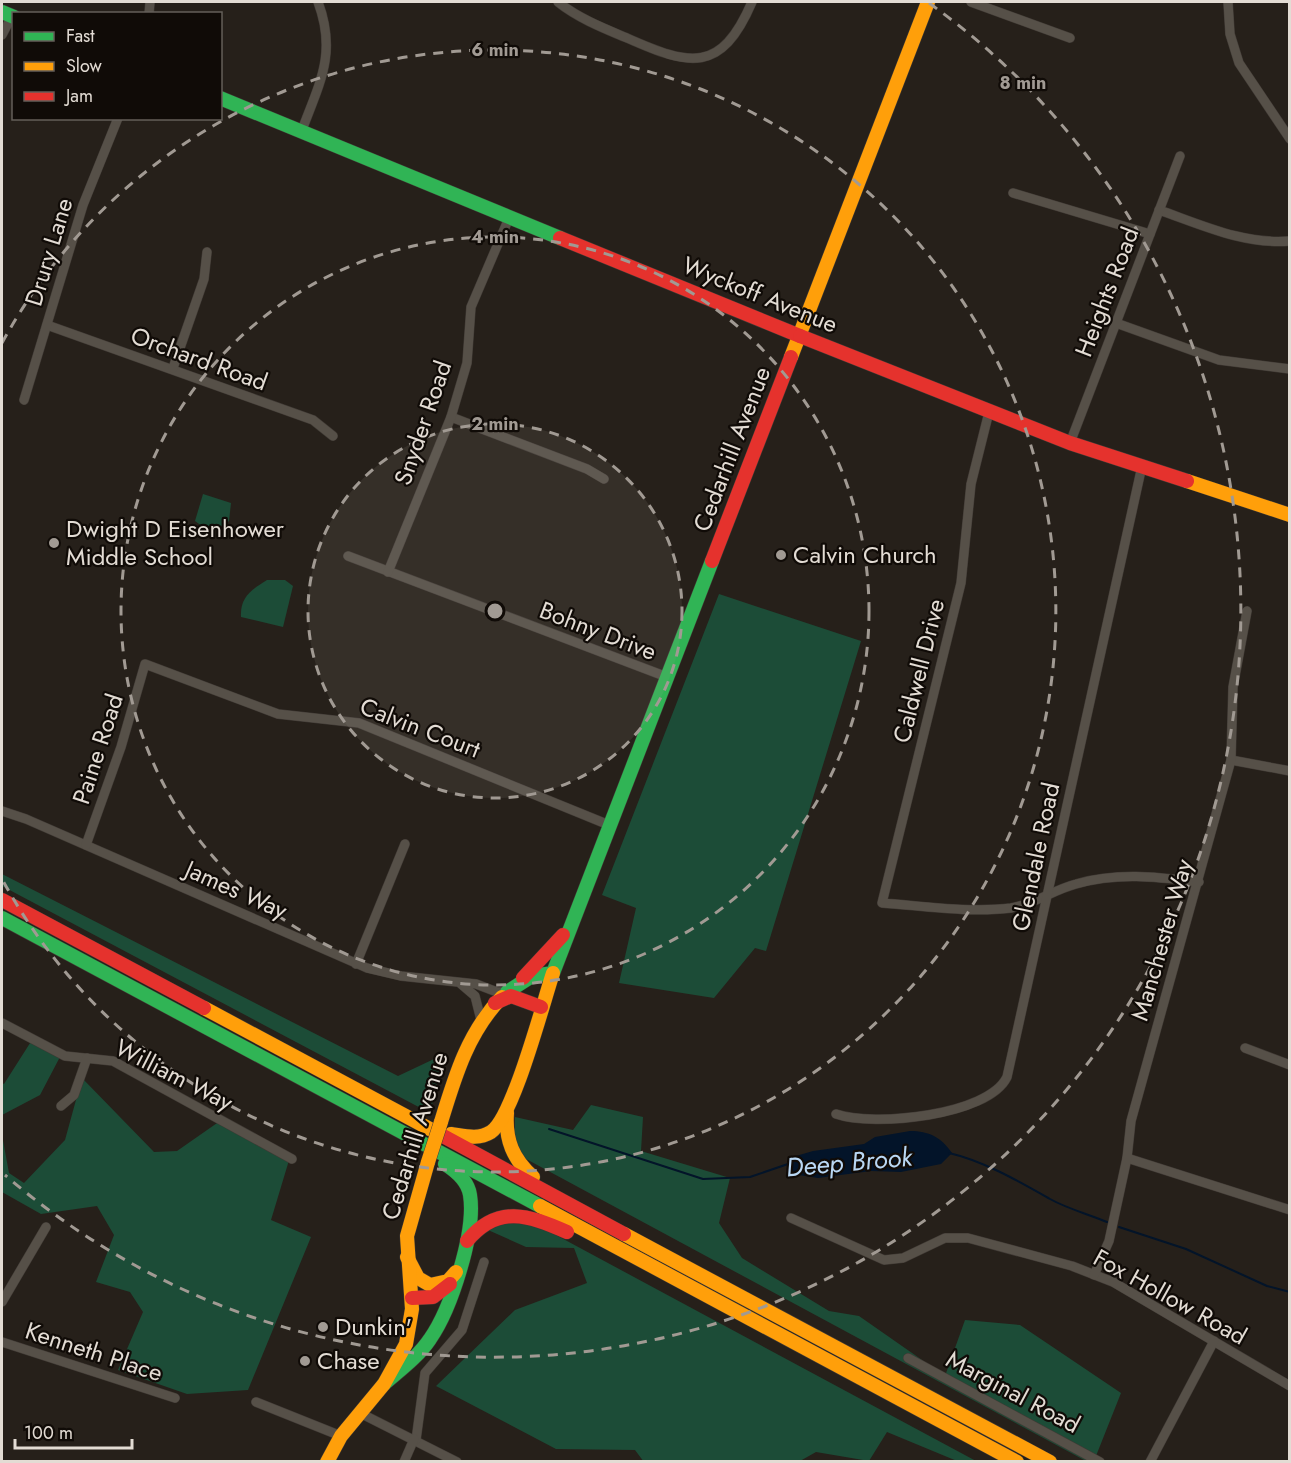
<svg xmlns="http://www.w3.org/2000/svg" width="1291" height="1463" font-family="Jost,sans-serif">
<rect width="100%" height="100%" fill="#26201a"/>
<g fill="#1c4c37">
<path d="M203,494L231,503L229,521C217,531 207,531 195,521Z"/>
<path d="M267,580H285L293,586L283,627L241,617C240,597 251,590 267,580Z"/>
<path d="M719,594L861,641L766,951L755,948L714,998L619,983L636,908L602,895Z"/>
<path d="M2,874L398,1076L434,1059L442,1064L430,1113L2,886Z"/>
<path d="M32,1040L61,1055L40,1095L2,1115V1083L4,1084Z"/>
<path d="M82,1078L154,1152L177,1151L220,1121L290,1157L271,1220L311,1237L248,1390L187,1394L118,1370L143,1312L130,1292L96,1282L114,1235L97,1206L41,1214L2,1192V1135L9,1173L24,1183L65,1140Z"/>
<path d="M591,1105L643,1117L641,1151L730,1178L719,1223L742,1258L829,1311L859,1316L945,1376L965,1320L1020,1325L1121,1393L1094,1461H1086L515,1153V1117L573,1130Z"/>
<path d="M515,1213L976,1461H957L887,1432L869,1461L816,1452L800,1461L644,1462L635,1450L556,1449L436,1386L515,1310L587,1283L574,1248L526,1247L479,1226Z"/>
</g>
<path fill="#031429" d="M910,1131C929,1131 941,1137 952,1153L941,1164L901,1172L871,1171L818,1178L792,1174L787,1164L796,1156L813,1151L864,1144L875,1137Z"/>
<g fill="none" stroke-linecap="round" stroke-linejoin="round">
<g stroke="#031429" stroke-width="2">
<path d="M549,1129L703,1179L750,1177L788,1164"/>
<path d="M949,1153C984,1161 1020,1182 1050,1199C1068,1209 1088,1214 1107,1222"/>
<path d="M1119,1227L1186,1249L1267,1286L1290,1292"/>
</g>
<defs>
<g id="street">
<path d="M558,2C578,18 603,28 627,38C690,66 721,74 752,2"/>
<path d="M971,2L1070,38"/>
<path d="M1228,2L1230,34L1239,63L1290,139"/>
<path d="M149,14L150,2"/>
<path d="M2,35L12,16"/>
<path d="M302,130C320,82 337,53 318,2"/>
<path d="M1013,193L1150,234"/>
<path d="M1159,210C1202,225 1244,245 1290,241"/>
<path d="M1116,323L1219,360L1290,369"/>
<path d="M47,325L313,420L333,436"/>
<path d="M173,368L204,279L207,252"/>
<path d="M24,400L83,205L118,118"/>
<path d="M989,412L971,484L961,583L882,903C924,906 969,913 1011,908C1035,904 1053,890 1076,884C1118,872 1157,877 1199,882"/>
<path d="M451,417L587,469L604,479"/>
<path d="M1070,443L1180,156"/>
<path d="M348,556L667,677"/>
<path d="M388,572L451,417L467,363L471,307L509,218"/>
<path d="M1231,760L1290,771"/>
<path d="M2,811L26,819L367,968L401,976L476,984L497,992H507"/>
<path d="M86,845L121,747L145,664L278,714L359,723L609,825"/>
<path d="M356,964L405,844"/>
<path d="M461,984L475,996L481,1020"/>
<path d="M2,1023L65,1056L113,1061L292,1159"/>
<path d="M1245,1048L1290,1065"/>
<path d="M61,1106L74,1095L87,1058"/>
<path d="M836,1114C873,1127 988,1116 1007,1077L1142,466"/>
<path d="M1127,1158L1290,1210"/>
<path d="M791,1218L884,1260L903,1258L945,1238H968L1072,1266L1113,1282L1290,1386"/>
<path d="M1094,1275L1109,1241L1127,1158L1131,1121L1231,760L1233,687L1247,611"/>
<path d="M2,1302L46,1227"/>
<path d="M2,1342L175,1398"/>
<path d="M908,1358L1100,1462"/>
<path d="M256,1402L341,1436"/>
<path d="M360,1413L457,1462"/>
<path d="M416,1440L425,1373L462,1330L484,1262"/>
<path d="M404,1462L414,1439"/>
<path d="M1150,1462L1214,1341"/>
</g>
<g id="fast">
<path d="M2,12L14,17"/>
<path d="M220,98L560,238"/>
<path d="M2,918L540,1206"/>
<path d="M507,992L532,976L553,973L712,561"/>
<path d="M384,1384C400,1370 418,1357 430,1339C451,1309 476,1232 470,1195C468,1181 456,1171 445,1164"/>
</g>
<g id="slow">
<path d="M791,357L928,2"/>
<path d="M1187,481L1290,515"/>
<path d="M204,1008L443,1136"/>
<path d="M507,1113C505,1140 513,1159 533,1177"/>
<path d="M441,1122C455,1076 468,1032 502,997"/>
<path d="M451,1134C465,1136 478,1140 491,1132C513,1118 543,1003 553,973"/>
<path d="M540,1206L1017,1462"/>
<path d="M624,1234L1050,1462"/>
<path d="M407,1257L418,1278L430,1285L448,1281L456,1272"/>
<path d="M327,1462L341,1436L384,1384L406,1344L412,1309L407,1236L428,1162"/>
</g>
<g id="jam">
<path d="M560,238L800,336"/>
<path d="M800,336L1070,443L1187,481"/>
<path d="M712,561L791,357"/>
<path d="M2,900L204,1008"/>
<path d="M523,978L563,935"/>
<path d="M495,1003L511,996L541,1007"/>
<path d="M443,1136L624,1234"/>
<path d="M467,1241C498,1204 528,1215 567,1232"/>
<path d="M412,1298L433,1297L450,1284"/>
</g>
</defs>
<use href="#street" stroke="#403a35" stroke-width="10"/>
<use href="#fast" stroke="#403a35" stroke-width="15"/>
<use href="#slow" stroke="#403a35" stroke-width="15"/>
<use href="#jam" stroke="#403a35" stroke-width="15"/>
<use href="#street" stroke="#565048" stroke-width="9"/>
<use href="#fast" stroke="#30b455" stroke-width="14"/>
<use href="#slow" stroke="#ff9f0a" stroke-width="14"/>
<use href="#jam" stroke="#e5322d" stroke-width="14"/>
<defs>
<path id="slow-bridge" d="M428,1162L441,1122"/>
</defs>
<use href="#slow-bridge" stroke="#403a35" stroke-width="15" stroke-linecap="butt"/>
<use href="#slow-bridge" stroke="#ff9f0a" stroke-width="14"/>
</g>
<circle cx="495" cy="611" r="187" fill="#a19a93" fill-opacity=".12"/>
<g fill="none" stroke="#a19a93" stroke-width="3" stroke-dasharray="10 8">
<circle cx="495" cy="611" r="187"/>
<circle cx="495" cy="611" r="374"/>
<path d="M2 343A561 561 0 1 1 2 879"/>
<path d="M929 3A747 747 0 1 1 5 1175"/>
</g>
<g fill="#a19a93" stroke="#100b07" stroke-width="2">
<circle cx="54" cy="543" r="6"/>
<circle cx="781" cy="555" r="6"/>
<circle cx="323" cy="1327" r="6"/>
<circle cx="305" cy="1361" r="6"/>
</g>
<g text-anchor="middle" stroke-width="4.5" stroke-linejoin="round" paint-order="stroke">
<g font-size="24" fill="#e3dcd4" stroke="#100b07">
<text transform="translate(49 252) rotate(-73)" y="8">Drury Lane</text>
<text transform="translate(1107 292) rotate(-69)" y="8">Heights Road</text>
<text transform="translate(760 295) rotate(22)" y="8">Wyckoff Avenue</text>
<text transform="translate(199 359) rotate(20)" y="8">Orchard Road</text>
<text transform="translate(423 423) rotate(-71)" y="8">Snyder Road</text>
<text transform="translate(732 449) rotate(-69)" y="8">Cedarhill Avenue</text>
<text transform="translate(598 631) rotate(21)" y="8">Bohny Drive</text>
<text transform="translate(919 671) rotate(-76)" y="8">Caldwell Drive</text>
<text transform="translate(420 728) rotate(21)" y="8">Calvin Court</text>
<text transform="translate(98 749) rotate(-72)" y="8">Paine Road</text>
<text transform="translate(1036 857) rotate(-78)" y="8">Glendale Road</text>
<text transform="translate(236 890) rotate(24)" y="8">James Way</text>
<text transform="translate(1162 940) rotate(-74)" y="8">Manchester Way</text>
<text transform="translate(174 1075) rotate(27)" y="8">William Way</text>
<text transform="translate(415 1136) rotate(-73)" y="8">Cedarhill Avenue</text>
<text transform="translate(1170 1297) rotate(29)" y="8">Fox Hollow Road</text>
<text transform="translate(94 1352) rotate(18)" y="8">Kenneth Place</text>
<text transform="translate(1013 1392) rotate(28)" y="8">Marginal Road</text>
</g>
<g font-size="24" fill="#e3dcd4" stroke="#100b07" text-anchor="start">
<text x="66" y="537">Dwight D Eisenhower<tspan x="66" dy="28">Middle School</tspan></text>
<text x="793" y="563">Calvin Church</text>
<text x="335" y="1335">Dunkin'</text>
<text x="317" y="1369">Chase</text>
</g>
<g font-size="26" font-style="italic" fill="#b9d7f3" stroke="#100b07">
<text transform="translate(849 1162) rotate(-5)" y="9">Deep Brook</text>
</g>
</g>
<circle cx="495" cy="611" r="9" fill="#a19a93" stroke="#100b07" stroke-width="3"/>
<g font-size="18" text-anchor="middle" font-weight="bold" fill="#a19a93" stroke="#100b07" stroke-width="4.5" stroke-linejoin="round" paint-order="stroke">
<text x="495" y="56">6 min</text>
<text x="1023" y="89">8 min</text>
<text x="495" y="243">4 min</text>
<text x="495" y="430">2 min</text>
</g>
<rect width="1291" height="1463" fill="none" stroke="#e3dcd4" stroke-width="6"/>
<rect x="12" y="12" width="210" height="108" fill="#100b07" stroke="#645f59" stroke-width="1.5"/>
<rect x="24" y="32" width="30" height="9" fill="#30b455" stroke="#645f59" stroke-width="1.5"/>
<text x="66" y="42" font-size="18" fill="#e3dcd4">Fast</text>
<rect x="24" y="62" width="30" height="9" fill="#ff9f0a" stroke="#645f59" stroke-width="1.5"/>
<text x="66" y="72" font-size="18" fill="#e3dcd4">Slow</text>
<rect x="24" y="92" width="30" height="9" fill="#e5322d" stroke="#645f59" stroke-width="1.5"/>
<text x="66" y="102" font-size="18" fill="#e3dcd4">Jam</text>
<path d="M15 1439v9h117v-9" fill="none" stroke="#e3dcd4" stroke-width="3"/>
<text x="24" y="1439" font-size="18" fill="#e3dcd4" stroke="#100b07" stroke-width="4.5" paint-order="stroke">100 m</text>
</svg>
